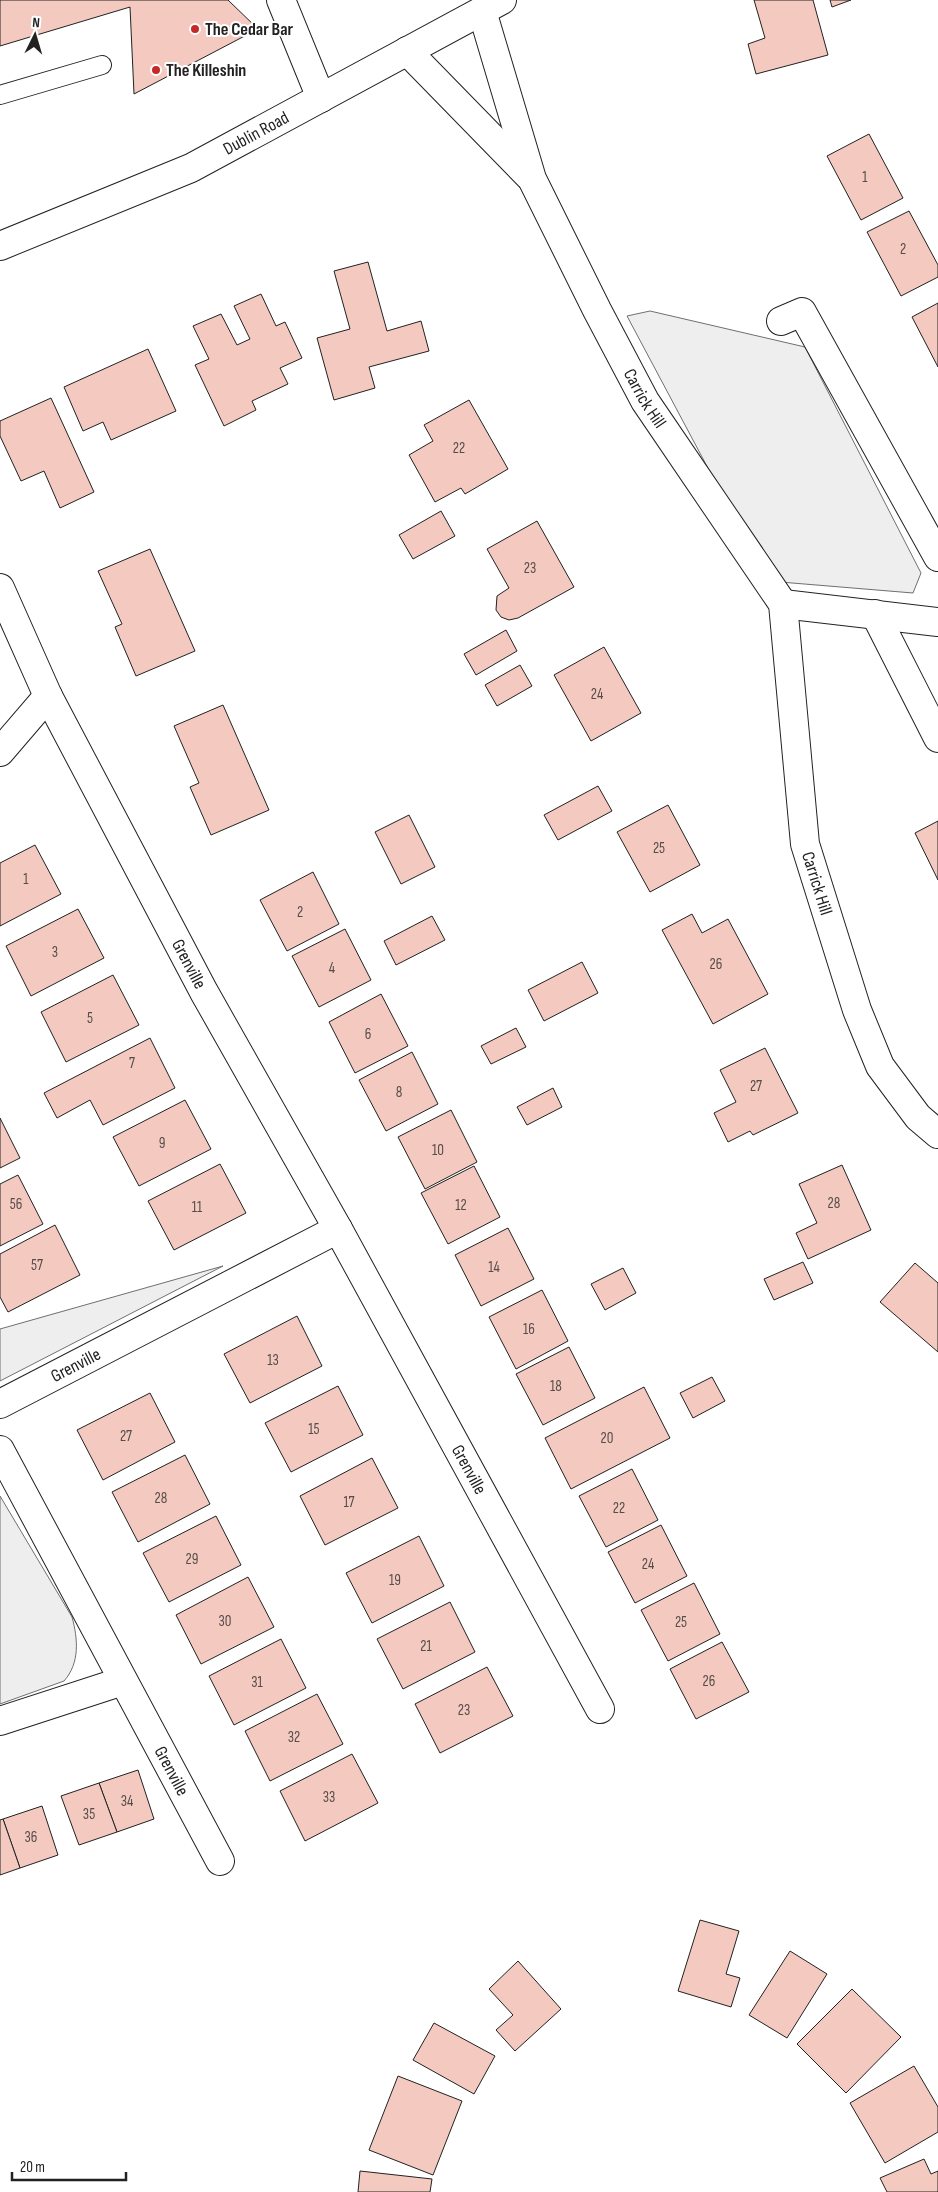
<svg xmlns="http://www.w3.org/2000/svg" width="938" height="2192" font-family="'Sofia Sans Condensed',sans-serif">
<rect width="100%" height="100%" fill="#fff"/>
<g fill="#eee" stroke="#6f6f6f">
<path d="M650,311L805,347L921,573L913,593L768,581L627,316Z"/>
<path d="M223,1266L0,1381V1329Z"/>
<path d="M0,1496L72,1617C78,1639 80,1663 64,1681L0,1704Z"/>
</g>
<g fill="#f3c9c0" stroke="#222">
<path d="M0,0H228L258,29L134,94L130,7L0,46Z"/>
<path d="M754,0H813L828,55L756,74L748,44L765,38Z"/>
<path d="M830,0H851L832,7Z"/>
<path d="M869,134L903,198L861,220L827,156Z"/>
<path d="M909,211L938,265V277L901,296L867,232Z"/>
<path d="M368,262L387,331L421,321L429,351L369,367L375,388L334,400L317,338L350,329L334,271Z"/>
<path d="M261,294L276,326L285,322L302,358L280,368L288,384L252,401L256,410L224,426L195,365L209,359L193,326L221,314L237,345L250,339L234,306Z"/>
<path d="M938,303V367L912,317Z"/>
<path d="M148,349L176,411L111,440L103,422L83,431L64,387Z"/>
<path d="M51,398L94,492L60,508L44,471L21,481L0,436V421Z"/>
<path d="M469,400L508,469L465,494L461,488L435,502L409,455L433,441L424,425Z"/>
<path d="M441,511L455,536L413,559L399,535Z"/>
<path d="M537,521L574,587L518,618L509,620L501,617L496,610L497,596L509,588L487,549Z"/>
<path d="M150,549L195,651L136,676L115,627L122,624L98,571Z"/>
<path d="M506,630L517,651L476,675L464,654Z"/>
<path d="M604,647L641,713L591,741L554,675Z"/>
<path d="M520,665L532,686L497,706L485,685Z"/>
<path d="M223,705L269,810L211,835L190,787L199,783L174,726Z"/>
<path d="M598,786L612,811L558,840L544,815Z"/>
<path d="M668,805L700,865L650,892L617,832Z"/>
<path d="M409,815L435,867L401,884L375,832Z"/>
<path d="M938,821V880L915,833Z"/>
<path d="M35,845L61,894L0,926V863Z"/>
<path d="M313,872L339,924L287,951L260,900Z"/>
<path d="M78,909L104,958L31,996L6,946Z"/>
<path d="M692,914L702,933L728,919L768,994L713,1024L662,930Z"/>
<path d="M432,916L445,940L396,965L384,941Z"/>
<path d="M345,929L371,980L319,1007L292,956Z"/>
<path d="M582,962L598,993L544,1021L528,990Z"/>
<path d="M113,975L139,1025L66,1062L41,1012Z"/>
<path d="M381,994L408,1046L355,1073L329,1022Z"/>
<path d="M516,1028L526,1047L491,1064L481,1046Z"/>
<path d="M150,1038L175,1088L103,1125L90,1100L57,1118L44,1093Z"/>
<path d="M765,1048L798,1113L753,1135L750,1131L728,1142L714,1113L736,1102L720,1070Z"/>
<path d="M412,1052L438,1104L386,1131L359,1080Z"/>
<path d="M553,1088L562,1107L527,1125L517,1107Z"/>
<path d="M185,1100L211,1149L139,1186L113,1137Z"/>
<path d="M451,1110L477,1162L425,1189L398,1137Z"/>
<path d="M0,1118L20,1158L0,1168Z"/>
<path d="M220,1164L246,1213L174,1250L148,1201Z"/>
<path d="M842,1165L871,1230L808,1259L796,1233L817,1223L799,1184Z"/>
<path d="M474,1166L500,1217L448,1244L421,1193Z"/>
<path d="M18,1175L43,1224L0,1246V1184Z"/>
<path d="M55,1225L80,1275L8,1312L0,1297V1254Z"/>
<path d="M508,1228L534,1279L481,1306L455,1255Z"/>
<path d="M803,1262L813,1283L774,1300L764,1279Z"/>
<path d="M915,1263L938,1283V1352L880,1302Z"/>
<path d="M623,1268L636,1293L605,1310L591,1284Z"/>
<path d="M542,1290L568,1341L516,1369L489,1317Z"/>
<path d="M297,1316L322,1366L250,1403L224,1354Z"/>
<path d="M569,1347L595,1398L543,1425L516,1374Z"/>
<path d="M712,1377L725,1401L693,1418L680,1393Z"/>
<path d="M338,1386L363,1435L291,1472L265,1423Z"/>
<path d="M644,1387L670,1438L571,1489L545,1438Z"/>
<path d="M150,1393L175,1442L103,1480L77,1430Z"/>
<path d="M185,1455L210,1504L138,1542L112,1492Z"/>
<path d="M372,1458L398,1508L325,1545L300,1496Z"/>
<path d="M632,1469L658,1520L606,1547L579,1496Z"/>
<path d="M216,1516L241,1565L169,1602L143,1553Z"/>
<path d="M661,1525L687,1576L635,1603L608,1552Z"/>
<path d="M419,1536L444,1586L372,1623L346,1573Z"/>
<path d="M248,1577L274,1627L201,1664L176,1615Z"/>
<path d="M694,1583L720,1634L668,1661L641,1610Z"/>
<path d="M450,1602L475,1652L403,1689L377,1639Z"/>
<path d="M281,1639L306,1688L234,1725L209,1676Z"/>
<path d="M722,1642L749,1692L696,1719L670,1669Z"/>
<path d="M487,1667L513,1716L440,1753L415,1704Z"/>
<path d="M317,1694L343,1744L270,1781L245,1731Z"/>
<path d="M352,1754L378,1803L305,1841L280,1791Z"/>
<path d="M138,1770L154,1819L117,1832L99,1783Z"/>
<path d="M99,1783L117,1832L79,1845L61,1796Z"/>
<path d="M42,1806L58,1855L20,1868L3,1819Z"/>
<path d="M3,1819L20,1868L0,1875V1820Z"/>
<path d="M700,1920L739,1931L726,1974L740,1978L731,2007L678,1991Z"/>
<path d="M790,1951L827,1974L787,2038L749,2015Z"/>
<path d="M518,1961L561,2009L515,2051L496,2030L513,2015L489,1989Z"/>
<path d="M852,1989L901,2037L846,2093L797,2044Z"/>
<path d="M434,2023L495,2056L474,2094L413,2060Z"/>
<path d="M914,2066L938,2107V2132L885,2163L850,2103Z"/>
<path d="M398,2076L462,2101L433,2175L369,2150Z"/>
<path d="M924,2159L931,2174L938,2171V2192H887L880,2178Z"/>
<path d="M360,2171L432,2179L430,2192H358Z"/>
</g>
<g fill="none" stroke-linecap="round" stroke-linejoin="round">
<defs>
<path id="service" d="M0,95L102,65"/>
<g id="minor">
<path d="M281,0L321,98"/>
<path id="s1" d="M482,11L532,179L597,310L645,401L783,604L805,844L857,1010L880,1066L918,1117L938,1134"/>
<path d="M407,51L529,176"/>
<path d="M781,321L802,312L938,557"/>
<path id="s2" d="M0,588L48,696L204,992L338,1229L600,1709"/>
<path d="M783,604L938,622"/>
<path d="M875,614L938,738"/>
<path d="M0,752L48,696"/>
<path id="s3" d="M0,1404L338,1229"/>
<path id="s4" d="M0,1450L220,1861"/>
<path d="M0,1721L123,1681"/>
</g>
<g id="secondary">
<path id="s5" d="M0,246L191,168L502,0"/>
</g>
</defs>
<use href="#service" stroke="#222" stroke-width="20"/>
<use href="#minor" stroke="#222" stroke-width="30"/>
<use href="#secondary" stroke="#222" stroke-width="30"/>
<use href="#service" stroke="#fff" stroke-width="18"/>
<use href="#minor" stroke="#fff" stroke-width="28"/>
<use href="#secondary" stroke="#fff" stroke-width="28"/>
</g>
<g fill="#c62828" stroke="#fff" stroke-width="2">
<circle cx="195" cy="29" r="5"/>
<circle cx="156" cy="70" r="5"/>
</g>
<g text-anchor="middle" stroke-width="4" stroke-linejoin="round" paint-order="stroke">
<g font-size="15" fill="#564c4a">
<text x="865" y="182">1</text>
<text x="903" y="254">2</text>
<text x="459" y="453">22</text>
<text x="530" y="573">23</text>
<text x="597" y="699">24</text>
<text x="659" y="853">25</text>
<text x="26" y="884">1</text>
<text x="300" y="917">2</text>
<text x="55" y="957">3</text>
<text x="716" y="969">26</text>
<text x="332" y="973">4</text>
<text x="90" y="1023">5</text>
<text x="368" y="1039">6</text>
<text x="132" y="1068">7</text>
<text x="756" y="1091">27</text>
<text x="399" y="1097">8</text>
<text x="162" y="1148">9</text>
<text x="438" y="1155">10</text>
<text x="834" y="1208">28</text>
<text x="16" y="1209">56</text>
<text x="461" y="1210">12</text>
<text x="197" y="1212">11</text>
<text x="37" y="1270">57</text>
<text x="494" y="1272">14</text>
<text x="529" y="1334">16</text>
<text x="273" y="1365">13</text>
<text x="556" y="1391">18</text>
<text x="314" y="1434">15</text>
<text x="126" y="1441">27</text>
<text x="607" y="1443">20</text>
<text x="161" y="1503">28</text>
<text x="349" y="1507">17</text>
<text x="619" y="1513">22</text>
<text x="192" y="1564">29</text>
<text x="648" y="1569">24</text>
<text x="395" y="1585">19</text>
<text x="225" y="1626">30</text>
<text x="681" y="1627">25</text>
<text x="426" y="1651">21</text>
<text x="709" y="1686">26</text>
<text x="257" y="1687">31</text>
<text x="464" y="1715">23</text>
<text x="294" y="1742">32</text>
<text x="329" y="1802">33</text>
<text x="127" y="1806">34</text>
<text x="89" y="1819">35</text>
<text x="31" y="1842">36</text>
</g>
<g font-size="18" font-weight="bold" fill="#222" stroke="#fff" text-anchor="start">
<text x="205" y="35">The Cedar Bar</text>
<text x="166" y="76">The Killeshin</text>
</g>
<g font-size="18" fill="#222" stroke="#fff">
<text dy="6" stroke="none"><textPath href="#s5" startOffset="280">Dublin Road</textPath></text>
<text dy="6" stroke="none"><textPath href="#s1" startOffset="422">Carrick Hill</textPath></text>
<text dy="6" stroke="none"><textPath href="#s1" startOffset="952">Carrick Hill</textPath></text>
<text dy="6" stroke="none"><textPath href="#s2" startOffset="421">Grenville</textPath></text>
<text dy="6" stroke="none"><textPath href="#s3" startOffset="85">Grenville</textPath></text>
<text dy="6" stroke="none"><textPath href="#s2" startOffset="999">Grenville</textPath></text>
<text dy="6" stroke="none"><textPath href="#s4" startOffset="364">Grenville</textPath></text>
</g>
</g>
<g transform="translate(35 35) rotate(5)" stroke="#ffffff" stroke-width="4" paint-order="stroke">
<path d="M0-4L9 19L0 12L-9 19Z" fill="#222222"/>
<text y="-8" font-size="14" font-weight="bold" text-anchor="middle" fill="#222222">N</text>
</g>
<path d="M12 2172v8h114v-8" fill="none" stroke="#222222" stroke-width="2.5"/>
<text x="20" y="2172" font-size="15" fill="#222222" stroke="#ffffff" stroke-width="4" paint-order="stroke">20 m</text>
</svg>
